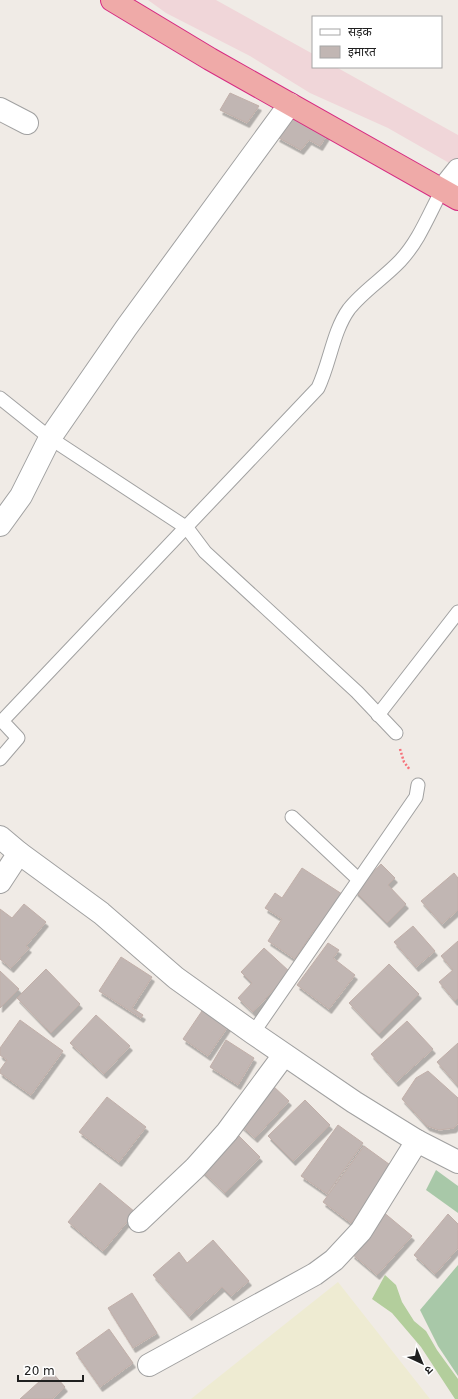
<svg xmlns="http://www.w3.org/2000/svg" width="458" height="1399" font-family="'DejaVu Sans','Noto Sans Devanagari',sans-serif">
<defs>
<filter id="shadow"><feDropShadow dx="2.5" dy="4.5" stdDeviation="0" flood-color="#0004"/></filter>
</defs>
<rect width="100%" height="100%" fill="#f0ebe6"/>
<path fill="#f0d6d9" d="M148,0H216L313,54V67H336L458,135V168L388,128L310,93L250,56L166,13Z"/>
<path fill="#eeebd2" d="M338,1282L430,1399H191Z"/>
<path fill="#b3ce9c" d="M385,1275L396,1285L402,1302L414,1321L426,1331L437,1350L458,1379V1399H455L421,1347L392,1313L372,1299Z"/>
<g fill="#a8c8a8">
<path d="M436,1170L458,1186V1213L426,1190Z"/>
<path d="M458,1265V1376L438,1346L420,1310Z"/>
</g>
<g fill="#c1b6b3" stroke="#c1afa9" filter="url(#shadow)">
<path d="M230,93L259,106L247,123L220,110Z"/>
<path d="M292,116L327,135L320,146L309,140L301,150L277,137Z"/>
<path d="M381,864L395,878L388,885L406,904L387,923L355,891Z"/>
<path d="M302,868L342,894L317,932L314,930L295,959L268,941L282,919L265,908L275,893L282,898Z"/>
<path d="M454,873L458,878V910L442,924L421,901Z"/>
<path d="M24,904L46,922L26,946L29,948L11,968L0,959V909L12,918Z"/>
<path d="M413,926L435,951L416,967L394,942Z"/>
<path d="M458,941V998L455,1001L439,982L453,970L441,956Z"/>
<path d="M328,943L339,950L333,958L355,975L329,1009L297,985Z"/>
<path d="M264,948L290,972L253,1012L238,998L252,983L241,972Z"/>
<path d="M121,957L152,977L132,1008L143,1015L141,1018L99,991Z"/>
<path d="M389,964L419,994L379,1034L349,1003Z"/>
<path d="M46,969L80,1004L51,1033L17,998Z"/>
<path d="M0,971L19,989L0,1008Z"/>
<path d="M204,1008L229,1025L208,1056L183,1039Z"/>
<path d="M96,1015L130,1046L104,1074L70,1043Z"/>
<path d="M20,1020L63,1051L31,1095L0,1073V1070L7,1060L0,1055V1048Z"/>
<path d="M407,1021L433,1049L396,1082L371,1054Z"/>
<path d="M226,1040L254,1058L238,1085L210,1067Z"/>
<path d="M458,1043V1086L437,1062Z"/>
<path d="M428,1071L458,1098V1123L454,1128L439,1130L427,1126L402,1099L416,1078Z"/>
<path d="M272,1085L289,1101L255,1138L237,1122Z"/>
<path d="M107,1097L146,1127L119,1162L79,1132Z"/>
<path d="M305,1100L330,1125L293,1161L268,1136Z"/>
<path d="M338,1125L363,1143L327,1194L301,1176Z"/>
<path d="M234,1131L260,1157L225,1193L199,1168Z"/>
<path d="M364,1146L393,1167L351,1223L323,1202Z"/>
<path d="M100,1183L135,1212L103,1251L68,1222Z"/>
<path d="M382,1211L412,1236L377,1275L352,1254Z"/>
<path d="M448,1214L458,1224V1248L435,1274L414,1255Z"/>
<path d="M213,1240L249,1281L231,1296L222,1287L189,1316L153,1275L179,1252L187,1263Z"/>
<path d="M132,1293L157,1333L133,1348L108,1308Z"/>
<path d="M109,1329L133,1363L100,1387L76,1353Z"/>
<path d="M51,1371L65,1387L52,1399H20Z"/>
</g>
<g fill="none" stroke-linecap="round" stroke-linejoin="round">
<defs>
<g id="service">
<path d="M0,398L50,438L187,528L205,552L357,692L396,733"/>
<path d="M378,715L458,612"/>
<path d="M0,759L18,738L2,721L318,388C330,363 333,331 349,309C363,291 384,278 400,261C419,241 429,214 442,190"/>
<path d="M292,817L358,879"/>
<path d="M253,1033L416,797L418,785"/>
</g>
<g id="minor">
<path d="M0,109L27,123"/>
<path d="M442,190L458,170"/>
<path d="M0,525L21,496L50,438L126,328L290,104"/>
<path d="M0,882L19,853"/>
<path d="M139,1221L195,1168L227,1132L284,1055"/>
<path d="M149,1365L315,1274L334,1260L361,1231L417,1141"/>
</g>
<path id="tertiary" d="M0,837L19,853L101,913L176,978L253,1033L354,1102L417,1141L458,1162"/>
<path id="trunk" d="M112,0L210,59L458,199"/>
</defs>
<use href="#service" stroke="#a1a1a1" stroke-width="15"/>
<use href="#minor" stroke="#a1a1a1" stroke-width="24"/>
<use href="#tertiary" stroke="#a1a1a1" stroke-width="24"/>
<use href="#trunk" stroke="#d62b82" stroke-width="24"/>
<path stroke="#f6717a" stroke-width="2.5" stroke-dasharray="2 2" stroke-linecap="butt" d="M400,749L404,762L410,770"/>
<use href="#service" stroke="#fff" stroke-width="13"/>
<use href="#minor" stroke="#fff" stroke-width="22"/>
<use href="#tertiary" stroke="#fff" stroke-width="22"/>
<use href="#trunk" stroke="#efaaa8" stroke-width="22"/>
</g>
<rect x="312" y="16" width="130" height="52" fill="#ffffff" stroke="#a6a6a6"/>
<rect x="320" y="29" width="20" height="6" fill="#ffffff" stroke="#a6a6a6"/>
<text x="348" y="36" font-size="12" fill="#202020">सड़क</text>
<rect x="320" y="46" width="20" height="12" fill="#c1b6b3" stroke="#a6a6a6"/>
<text x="348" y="56" font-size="12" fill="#202020">इमारत</text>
<g transform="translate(422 1363) rotate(136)" stroke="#ffffff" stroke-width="3" paint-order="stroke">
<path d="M0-3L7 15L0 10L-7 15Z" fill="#202020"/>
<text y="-6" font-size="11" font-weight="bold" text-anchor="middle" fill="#202020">उ</text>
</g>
<path d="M18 1375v6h65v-6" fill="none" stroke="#202020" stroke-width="2"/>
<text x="24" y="1375" font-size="12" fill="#202020" stroke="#ffffff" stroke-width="3" paint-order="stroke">20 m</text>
</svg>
